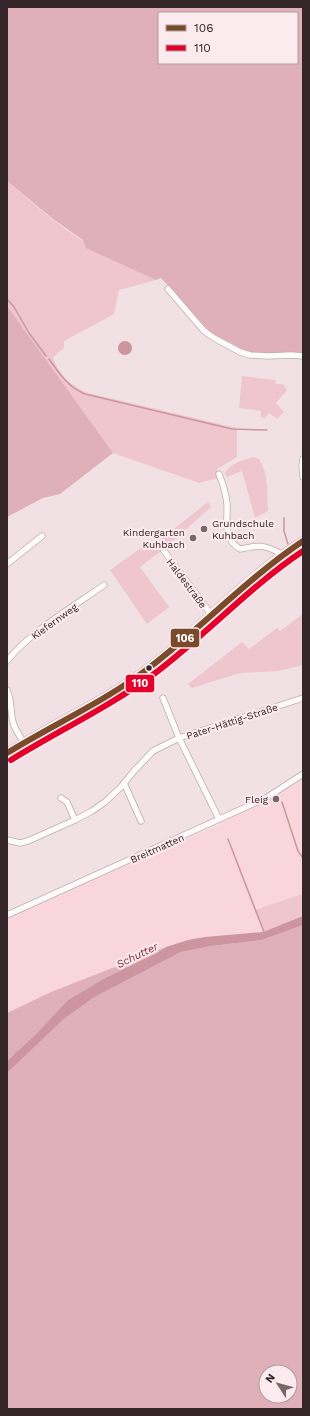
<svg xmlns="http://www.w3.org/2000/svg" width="310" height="1416" font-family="'Work Sans',sans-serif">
<rect width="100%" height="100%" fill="#f2e1e4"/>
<path fill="#f9d5dc" d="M303,775L302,882L303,894L255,910L263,932L204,937L166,947L51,992L7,1013V918L87,881L220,825L219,822Z"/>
<g fill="#efc6cd">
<path d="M7,181C22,194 37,207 52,219C84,244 120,263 156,280L119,290L114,314L64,341V348L53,357C58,375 71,386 88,393L237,428V457L217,469L218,478L199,483L113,453L48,365L7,306Z"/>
<path d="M242,376L275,380L276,384H283L287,390L276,403L284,412L277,419L269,413L265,418L261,417V411L239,408Z"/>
<path d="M253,457L259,459C269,474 267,493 268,511L255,518L242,471L227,477L225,473C230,463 243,460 253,457Z"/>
<path d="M208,502L211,507L165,548L140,567L169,607L147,624L110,570L148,543H156Z"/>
<path d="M303,614V665L279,671L240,673L192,688L188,684L242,642L249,649L277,628L280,631Z"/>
<path d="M303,894V916L263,932L255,910Z"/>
</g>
<g fill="#e0b0ba" fill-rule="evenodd">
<path d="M7,7H303V354L254,353L244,350L211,333L161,278L156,280L86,248L83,240L53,219L7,181ZM159,13H297V63H159Z"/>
<path d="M7,306L113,453L60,494L43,498L7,517Z"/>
<path d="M303,925V1409H7V1073L64,1019L93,998L181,952L211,946L262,940ZM266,1372H290V1396H266Z"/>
<path d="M166,947L157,953L103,979L68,1000L37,1033L7,1061V1013L51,992Z"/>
</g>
<g fill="#cc95a0">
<circle cx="125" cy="348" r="7"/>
<path d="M303,916V925L262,940L211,946L181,952L93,998L64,1019L7,1073V1061L37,1033L68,1000L103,979L157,953L166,947L188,940L205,937L263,932Z"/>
</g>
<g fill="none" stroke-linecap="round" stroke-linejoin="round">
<g stroke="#cc95a0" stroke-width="1.5">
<path d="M7,299L14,307L29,333L46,356"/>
<path d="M49,359C59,373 68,387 85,394L232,429L267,430"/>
<path d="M284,518V531L288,544"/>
<path d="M282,802L298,851L303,858"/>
<path d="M228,839L264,932"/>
</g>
<defs>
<g id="minor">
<path d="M168,289L204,331L214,338L240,352L250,355L269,356L291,355L303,356"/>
<path d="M303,459L302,466L303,477"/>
<path d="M219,474C223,484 226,493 227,504C228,521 222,538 240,549C259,545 265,544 283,555"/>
<path d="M298,544L303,553"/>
<path d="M164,551L211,614"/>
<path d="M7,564L42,536"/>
<path d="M7,661C31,631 73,607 104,585"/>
<path d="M7,690C12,701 10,711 13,722C15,730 20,736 24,743"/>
<path d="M163,698L179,738L219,819"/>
<path d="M124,783L141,821"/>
<path d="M61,798L67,802L75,820"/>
<path d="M7,840L20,843L28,841L75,820L92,811L105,802L121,787L134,771L153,751L179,738L303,698"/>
<path d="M7,915L266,798L303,774"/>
</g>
<path id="primary" d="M7,753C54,723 106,701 150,667C202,627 247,576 303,541"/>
</defs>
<use href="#minor" stroke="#bbadaf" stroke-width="7"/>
<use href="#primary" stroke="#bbadaf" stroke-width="10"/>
<use href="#minor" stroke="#fdfafb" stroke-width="5.5"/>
<use href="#primary" stroke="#fdfafb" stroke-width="9"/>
<defs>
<path id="bus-1" d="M7,753C54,724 106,701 150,667C203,626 248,578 303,541"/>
<path id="bus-2" d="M11,760C58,731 109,707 154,674C206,635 249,587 303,551"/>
</defs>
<use href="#bus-1" stroke="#fcebee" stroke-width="9"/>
<use href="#bus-2" stroke="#fcebee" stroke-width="9"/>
<use href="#bus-1" stroke="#7a4b2a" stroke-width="6"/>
<use href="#bus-2" stroke="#e4002b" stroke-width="6"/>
</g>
<g fill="#76676a" stroke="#fcebee" stroke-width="1.5">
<circle cx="204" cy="529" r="4"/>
<circle cx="193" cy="538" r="4"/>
<circle cx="276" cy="799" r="4"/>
</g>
<circle fill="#342528" stroke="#fcebee" stroke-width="1.5" cx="149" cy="668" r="3.5"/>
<g text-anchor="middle" stroke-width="4" stroke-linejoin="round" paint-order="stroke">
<g font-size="10" fill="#342528" stroke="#fcebee" text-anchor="end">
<text x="212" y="527" text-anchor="start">Grundschule<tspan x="212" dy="12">Kuhbach</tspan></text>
<text x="185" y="536">Kindergarten<tspan x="185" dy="12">Kuhbach</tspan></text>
<text x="268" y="803">Fleig</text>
</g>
<g font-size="10" fill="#342528" stroke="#fcebee">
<text transform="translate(187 583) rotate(53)" y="4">Haldestraße</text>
<text transform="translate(54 621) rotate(-36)" y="4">Kiefernweg</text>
<text transform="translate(232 721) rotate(-18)" y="4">Pater-Hättig-Straße</text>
<text transform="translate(157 848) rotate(-24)" y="4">Breitmatten</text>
</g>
<g font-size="11" font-style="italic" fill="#7f2741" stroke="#fcebee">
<text transform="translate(137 955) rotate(-26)" y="4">Schutter</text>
</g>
</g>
<g stroke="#fcebee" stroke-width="1.5">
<rect x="170" y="628" width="30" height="20" rx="4" fill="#7a4b2a"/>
<rect x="125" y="674" width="30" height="19" rx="4" fill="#e4002b"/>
</g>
<g font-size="11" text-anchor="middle" font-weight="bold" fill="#fff">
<text x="185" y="642">106</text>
<text x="140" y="687">110</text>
</g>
<rect width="310" height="1416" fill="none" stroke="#342528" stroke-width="16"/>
<rect x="158" y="12" width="140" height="52" fill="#fcebee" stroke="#ac9c9f"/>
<rect x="166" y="25" width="20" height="6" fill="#7a4b2a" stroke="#ac9c9f"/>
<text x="194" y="32" font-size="12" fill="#342528">106</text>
<rect x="166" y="45" width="20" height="6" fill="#e4002b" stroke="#ac9c9f"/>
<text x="194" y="52" font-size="12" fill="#342528">110</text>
<g transform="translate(278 1384) rotate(306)"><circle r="19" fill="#fcebee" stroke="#ac9c9f"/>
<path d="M0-3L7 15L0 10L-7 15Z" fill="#76676a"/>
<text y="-6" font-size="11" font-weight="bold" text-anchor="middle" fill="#342528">N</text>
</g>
</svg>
